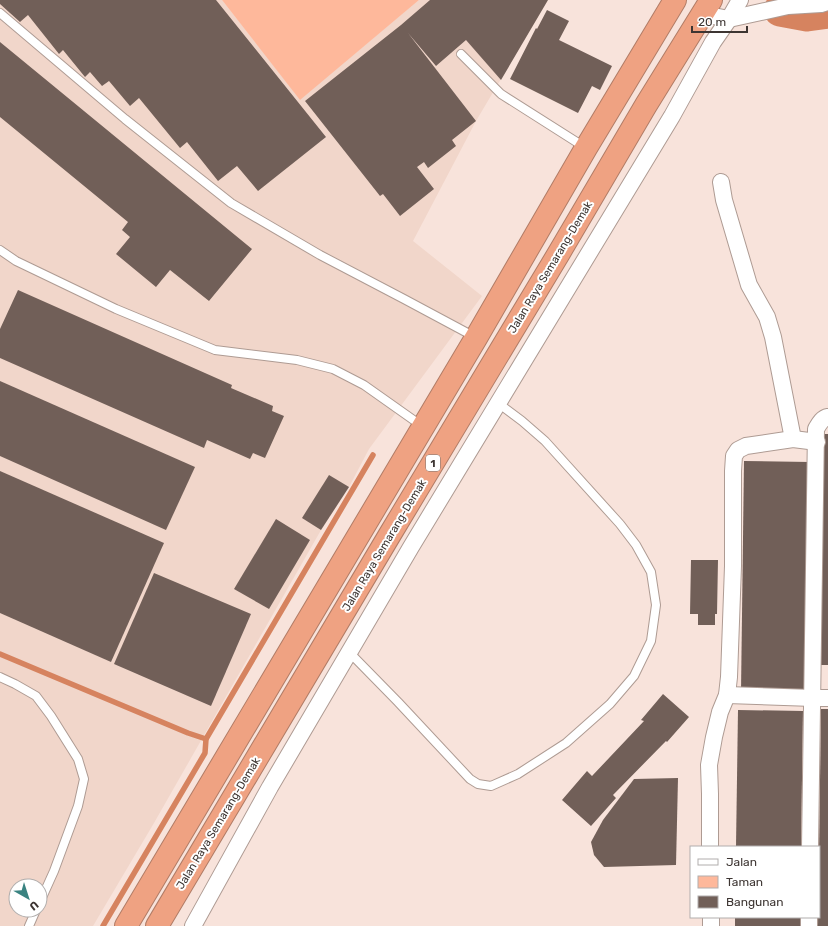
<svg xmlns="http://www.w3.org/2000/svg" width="828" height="926" font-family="Rubik,sans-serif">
<rect width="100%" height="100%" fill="#f8e3db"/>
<path fill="#f1d6ca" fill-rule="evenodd" d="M0,0H222L300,99L419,0H548L476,121L413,241L482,296L369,449L349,487L321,530L154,823L93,926H0ZM16,886H40V910H16Z"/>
<path fill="#feb89b" d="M222,0H419L300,100Z"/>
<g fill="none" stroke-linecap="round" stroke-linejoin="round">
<g stroke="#d6835f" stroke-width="5.5">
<path d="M0,654L188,733L206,739"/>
<path d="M103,926L205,753L206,739L373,455"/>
</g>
<path stroke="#d6835f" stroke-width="33" d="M780,10L807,15L828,12"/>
</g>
<g fill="#715f58">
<path d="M0,0H216L326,137L258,191L237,166L218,181L187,142L180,148L139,98L130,106L109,81L102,86L90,72L85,77L63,50L59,54L28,15L20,22L0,4Z"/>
<path d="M430,0H548L501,80L466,40L436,66L408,33L476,121L452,140L456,146L428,168L424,162L417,167L434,189L400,216L383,194L380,196L305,101L401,25Z"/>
<path d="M547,10L569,21L559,40L612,66L600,90L592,86L578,113L510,79L536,28L537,29Z"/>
<path d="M0,42L252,249L209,301L170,270L156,287L116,254L130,237L122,230L128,222L0,117Z"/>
<path d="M18,290L232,385L231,388L273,406L272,411L284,416L265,458L253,453L250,459L207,440L204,448L0,358V329Z"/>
<path d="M0,381L195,467L166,530L0,456Z"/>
<path d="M824,434H828V665H821Z"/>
<path d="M744,461L810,462L806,693L741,692Z"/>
<path d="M0,471L164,543L111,662L0,613Z"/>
<path d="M329,475L349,487L321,530L302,518Z"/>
<path d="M276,519L310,540L269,609L234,589Z"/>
<path d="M691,560H718L717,614H715V625H698V614H690Z"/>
<path d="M154,573L251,614L211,706L114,664Z"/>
<path d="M663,694L689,717L667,742L666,741L613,795L616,798L591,826L562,800L587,771L592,776L644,721L641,720Z"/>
<path d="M821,709H828V926H818Z"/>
<path d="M738,710L803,711L801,847H736Z"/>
<path d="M678,778L676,865L604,867L594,855L591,842L603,820L634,779Z"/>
<rect x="735" y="917" width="65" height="9"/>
</g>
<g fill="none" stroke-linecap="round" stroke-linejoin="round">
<defs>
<g id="lane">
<path d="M0,13L125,119L231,203L320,255L404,299L475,337"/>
<path d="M461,54L501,94L586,148"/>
<path d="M0,250L16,261L116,309L215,350L297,360L333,369L364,385L422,426"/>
<path d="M349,652L398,702L470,779L478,784L491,786L518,774L566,743L610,704L634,676L651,641L656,605L651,572L636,545L620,524L545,441L522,421L498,403"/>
<path d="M0,677L15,684L36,696L51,716L78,759L84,779L78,806L54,871L40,902"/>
<path d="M29,926L36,910"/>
</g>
<g id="street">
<path d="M703,14L729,19L788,6L821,4L828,2"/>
<path d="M721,182L724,200L749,285L767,317L773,337L793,439"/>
<path d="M727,695L813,698H828"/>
<path d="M710,847V794L709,765L714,737L720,712L727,695L729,677L733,566V471L734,456L738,450L746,446L793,439L817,442"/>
<path d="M810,847L816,429C819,424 822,418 828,417"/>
<path d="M711,917V926"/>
<path d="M193,926L270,787L411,547L672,116L713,42L729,19L740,0"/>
<path d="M809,926V917"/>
</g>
<g id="highway">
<path d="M126,926L476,338L586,148L675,0"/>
<path d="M157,926L389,536L559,253L646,105L711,0"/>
</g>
</defs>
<use href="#lane" stroke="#ae9b93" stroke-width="10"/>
<use href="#street" stroke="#ae9b93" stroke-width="18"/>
<use href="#highway" stroke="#b17c66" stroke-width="24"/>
<use href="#lane" stroke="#fff" stroke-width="8"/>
<use href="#street" stroke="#fff" stroke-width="16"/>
<use href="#highway" stroke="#efa282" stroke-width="22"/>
</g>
<g text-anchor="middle" stroke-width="4" stroke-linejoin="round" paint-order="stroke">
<rect fill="#fff" stroke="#777270" stroke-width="1" x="426" y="455" width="14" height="16" rx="3"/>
<g font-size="10" font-weight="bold" fill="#3d3532">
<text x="433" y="467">1</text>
</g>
<g font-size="11" fill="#3d3532" stroke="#fff">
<text transform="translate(550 267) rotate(-59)" y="4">Jalan Raya Semarang-Demak</text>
<text transform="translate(384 545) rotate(-59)" y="4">Jalan Raya Semarang-Demak</text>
<text transform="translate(218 823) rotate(-59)" y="4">Jalan Raya Semarang-Demak</text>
</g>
</g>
<rect x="690" y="846" width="130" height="72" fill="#ffffff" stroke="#b1aead"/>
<rect x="698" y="859" width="20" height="6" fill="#ffffff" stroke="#b1aead"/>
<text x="726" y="866" font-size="12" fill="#3d3532">Jalan</text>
<rect x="698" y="876" width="20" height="12" fill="#feb89b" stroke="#b1aead"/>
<text x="726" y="886" font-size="12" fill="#3d3532">Taman</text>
<rect x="698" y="896" width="20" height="12" fill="#715f58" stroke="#b1aead"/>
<text x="726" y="906" font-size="12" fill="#3d3532">Bangunan</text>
<g transform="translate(28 898) rotate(141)"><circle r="19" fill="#ffffff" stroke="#b1aead"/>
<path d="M0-3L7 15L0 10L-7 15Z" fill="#3a8381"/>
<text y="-6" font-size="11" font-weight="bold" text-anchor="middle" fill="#3d3532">U</text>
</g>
<path d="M692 26v6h55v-6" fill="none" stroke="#3d3532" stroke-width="2"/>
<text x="698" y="26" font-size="12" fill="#3d3532" stroke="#ffffff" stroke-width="3" paint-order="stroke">20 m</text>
</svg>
